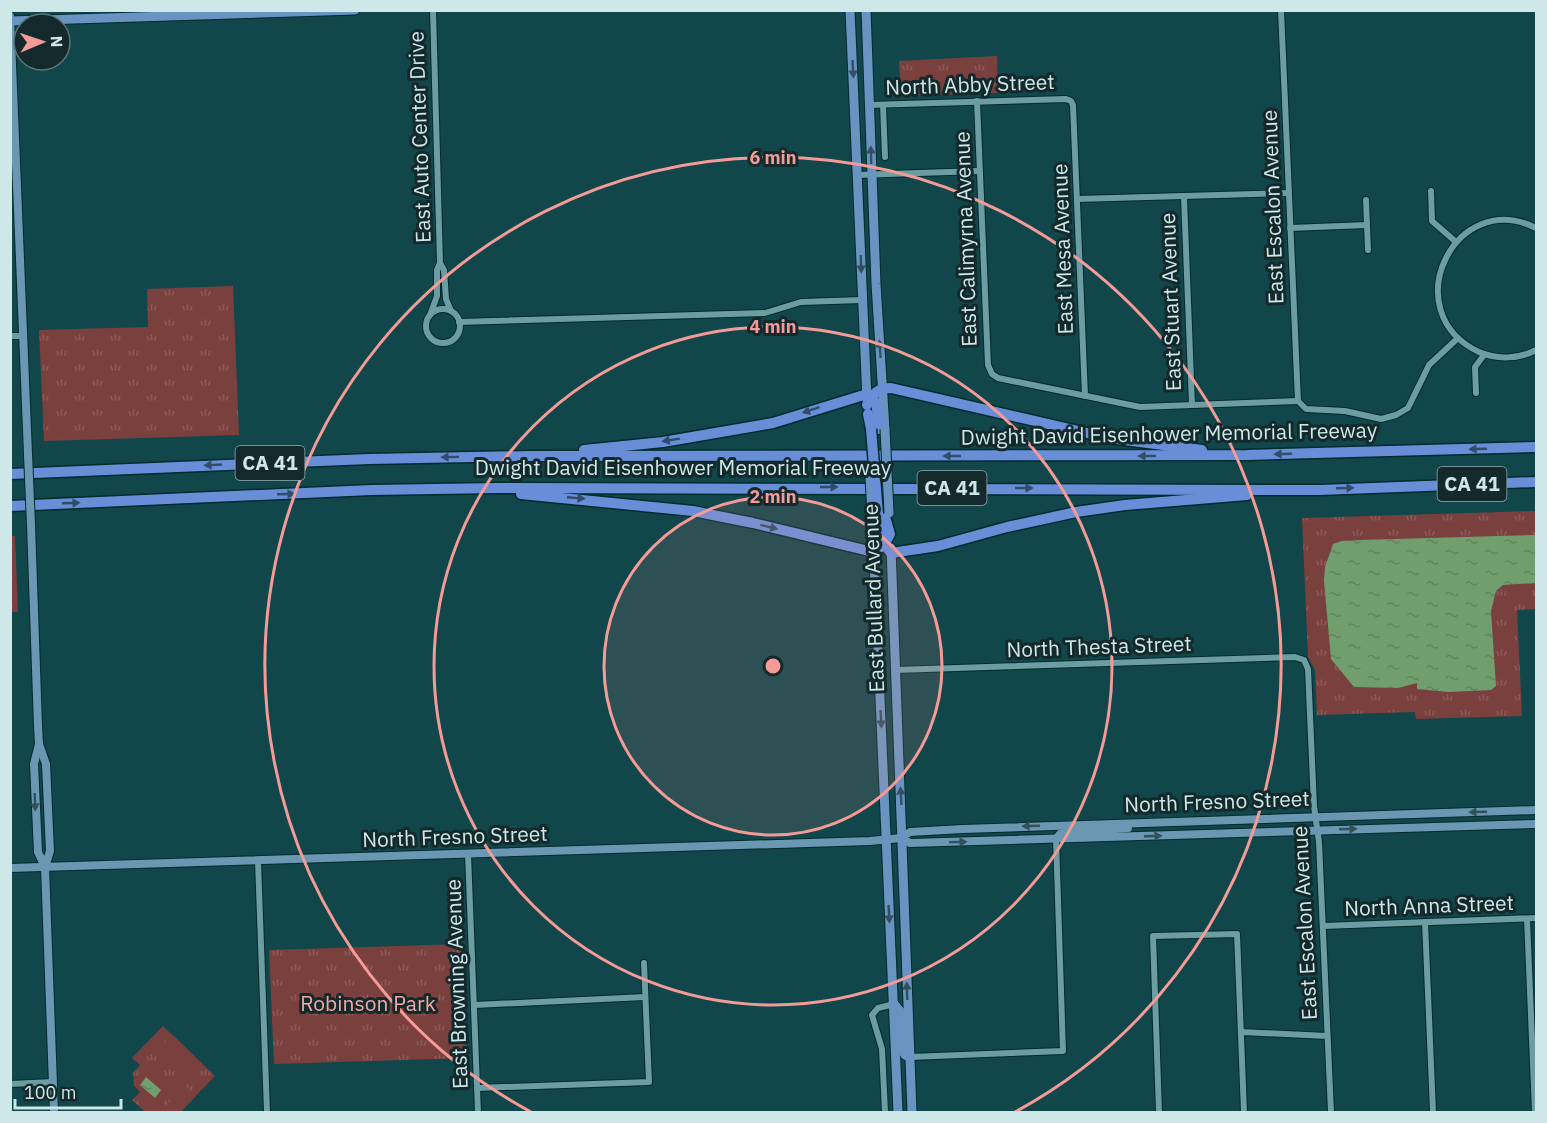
<svg xmlns="http://www.w3.org/2000/svg" width="1547" height="1123" font-family="'IBM Plex Sans',sans-serif">
<defs>
<pattern id="grass-tufts" width="24" height="20" patternUnits="userSpaceOnUse" patternTransform="scale(1.5)"><rect width="24" height="20" fill="#7a403e"/><path d="M3 7l-1-3M5 7V3M7 7l1-3M15 17l-1-3M17 17v-4M19 17l1-3" fill="none" stroke="#8c5c5a"/></pattern>
<pattern id="water-ripples" width="26" height="14" patternUnits="userSpaceOnUse" patternTransform="scale(1.5)"><rect width="26" height="14" fill="#709f6d"/><path d="M2 4q2-2 4 0t4 0M15 11q2-2 4 0t4 0" fill="none" stroke="#618461"/></pattern>
</defs>
<rect width="100%" height="100%" fill="#11464b"/>
<g fill="url(#grass-tufts)">
<path d="M997,56L998,93L901,96L899,61Z"/>
<path d="M233,286L239,435L44,441L39,330L148,327L147,289Z"/>
<path d="M1536,511V609L1517,610L1522,716L1416,719L1415,712L1317,715L1315,670L1308,657L1302,518Z"/>
<path d="M11,536H15L18,612H11Z"/>
<path d="M462,944L467,1058L274,1064L269,950Z"/>
<path d="M163,1026L215,1076L180,1112H145L132,1100L140,1092L134,1086L133,1073L140,1065L132,1058Z"/>
</g>
<g fill="#7a403e">
<path d="M173,1035L195,1057L182,1070L158,1049Z"/>
<path d="M184,1085L196,1096L181,1112H165L162,1110Z"/>
</g>
<g fill="url(#water-ripples)">
<path d="M1536,535V583L1503,585L1496,591L1491,611L1496,686L1491,690L1449,692L1417,689V683L1398,688L1354,687L1331,659L1324,581L1325,567L1333,544L1342,541L1360,540Z"/>
<path d="M146,1077L161,1090L155,1098L140,1085Z"/>
</g>
<g fill="none" stroke-linecap="round" stroke-linejoin="round">
<defs>
<g id="street">
<path d="M1281,10L1298,401"/>
<path d="M977,101L988,365L992,374L998,378L1140,407L1298,401"/>
<path d="M869,105L1066,99L1071,101L1073,105L1085,396"/>
<path d="M883,105L885,157"/>
<path d="M857,175L980,171"/>
<path d="M1431,191L1432,221L1456,242"/>
<path d="M1184,197L1192,405"/>
<path d="M1077,199L1289,193"/>
<path d="M1366,200L1368,250"/>
<path d="M1290,228L1367,225"/>
<path d="M1536,228C1455,187 1394,312 1479,352C1497,360 1519,359 1536,350"/>
<path d="M440,263L444,270L446,299L451,311"/>
<circle cx="443" cy="326" r="17"/>
<path d="M430,315L437,296V270L440,263L433,10"/>
<path d="M459,322L765,313L801,302L862,300"/>
<path d="M10,336H24"/>
<path d="M1476,393L1475,367L1484,355"/>
<path d="M1298,401L1306,409L1345,411L1381,419L1396,415L1408,408L1429,365L1458,338"/>
<path d="M895,670L1295,657L1304,660L1308,669L1314,806L1319,842L1331,1112"/>
<path d="M468,854L478,1112"/>
<path d="M258,861L267,1112"/>
<path d="M1527,919L1535,1112"/>
<path d="M1425,922L1433,1112"/>
<path d="M1323,926L1536,918"/>
<path d="M474,1005L645,997"/>
<path d="M1241,1032L1327,1036"/>
<path d="M910,1057L1063,1051L1056,839"/>
<path d="M10,1084L53,1082"/>
<path d="M477,1088L649,1082L644,963"/>
<path d="M885,1112L882,1049L872,1015L878,1008L894,1004"/>
<path d="M1159,1112L1153,936L1237,934L1244,1112"/>
</g>
<g id="secondary">
<path d="M10,16L28,454"/>
<path d="M31,525L38,726L39,744L46,764L50,851L45,867L54,1112"/>
<path d="M39,744L34,764L38,852L45,867"/>
<path d="M901,838L910,843L1536,824"/>
<path d="M1056,839L1060,834L1065,833L1128,828"/>
<path d="M10,868L870,841L901,838L910,832L962,829L1536,810"/>
</g>
<g id="primary">
<path d="M850,10L867,400"/>
<path d="M866,10L876,284L885,429"/>
<path d="M10,21L355,10"/>
<path d="M872,514L898,1112"/>
<path d="M891,548L912,1112"/>
<path d="M894,1004L900,1011L903,1051L905,1055L910,1057"/>
</g>
<g id="highway">
<path d="M867,405C873,393 878,388 891,388L1109,438L1202,450"/>
<path d="M868,414L871,429"/>
<path d="M584,450L663,442L773,423L867,394C880,400 877,416 878,429"/>
<path d="M10,474L369,459L530,456L1247,455L1536,447"/>
<path d="M521,494L693,511L753,523L873,552L884,545L890,534L884,513"/>
<path d="M10,506L371,490L498,488L1319,490L1536,482"/>
<path d="M878,514L881,540L891,553L938,546L1007,527L1076,512L1125,505L1247,495"/>
</g>
</defs>
<use href="#street" stroke="#022b2e" stroke-width="8"/>
<use href="#secondary" stroke="#022b2e" stroke-width="10"/>
<use href="#primary" stroke="#022b2e" stroke-width="11"/>
<use href="#highway" stroke="#022b2e" stroke-width="13"/>
<use href="#street" stroke="#6b9da2" stroke-width="6"/>
<use href="#secondary" stroke="#6a98b2" stroke-width="8"/>
<use href="#primary" stroke="#6994c2" stroke-width="9"/>
<use href="#highway" stroke="#688ed8" stroke-width="10"/>
<defs>
<path id="secondary-bridge" d="M28,454L31,525"/>
<g id="primary-bridge">
<path d="M885,429L889,513"/>
<path d="M870,477L872,514"/>
</g>
<path id="highway-bridge" d="M871,429L878,514"/>
</defs>
<use href="#secondary-bridge" stroke="#022b2e" stroke-width="10" stroke-linecap="butt"/>
<use href="#primary-bridge" stroke="#022b2e" stroke-width="11" stroke-linecap="butt"/>
<use href="#highway-bridge" stroke="#022b2e" stroke-width="13" stroke-linecap="butt"/>
<use href="#secondary-bridge" stroke="#6a98b2" stroke-width="8"/>
<use href="#primary-bridge" stroke="#6994c2" stroke-width="9"/>
<use href="#highway-bridge" stroke="#688ed8" stroke-width="10"/>
</g>
<defs><path id="oneway-solid" d="M-6-.8H1V-3.2L6.5 0L1 3.2V.8H-6Z" transform="scale(1.5)"/></defs>
<g fill="#324e60">
<use href="#oneway-solid" transform="translate(853 69) rotate(87)"/>
<use href="#oneway-solid" transform="translate(871 155) rotate(-92)"/>
<use href="#oneway-solid" transform="translate(861 264) rotate(88)"/>
<use href="#oneway-solid" transform="translate(880 349) rotate(-94)"/>
<use href="#oneway-solid" transform="translate(881 719) rotate(87)"/>
<use href="#oneway-solid" transform="translate(901 796) rotate(-93)"/>
<use href="#oneway-solid" transform="translate(889 914) rotate(87)"/>
<use href="#oneway-solid" transform="translate(907 991) rotate(-92)"/>
</g>
<g fill="#314c68">
<use href="#oneway-solid" transform="translate(811 410) rotate(162)"/>
<use href="#oneway-solid" transform="translate(671 440) rotate(171)"/>
<use href="#oneway-solid" transform="translate(1478 449) rotate(178)"/>
<use href="#oneway-solid" transform="translate(1283 454) rotate(178)"/>
<use href="#oneway-solid" transform="translate(952 456) rotate(180)"/>
<use href="#oneway-solid" transform="translate(1147 456) rotate(180)"/>
<use href="#oneway-solid" transform="translate(450 457) rotate(179)"/>
<use href="#oneway-solid" transform="translate(213 465) rotate(177)"/>
<use href="#oneway-solid" transform="translate(829 487)"/>
<use href="#oneway-solid" transform="translate(1024 488)"/>
<use href="#oneway-solid" transform="translate(1345 488) rotate(-2)"/>
<use href="#oneway-solid" transform="translate(286 494) rotate(-2)"/>
<use href="#oneway-solid" transform="translate(576 498) rotate(5)"/>
<use href="#oneway-solid" transform="translate(71 503) rotate(-2)"/>
<use href="#oneway-solid" transform="translate(769 527) rotate(14)"/>
</g>
<g fill="#32505a">
<use href="#oneway-solid" transform="translate(35 802) rotate(88)"/>
<use href="#oneway-solid" transform="translate(1478 812) rotate(178)"/>
<use href="#oneway-solid" transform="translate(1031 826) rotate(178)"/>
<use href="#oneway-solid" transform="translate(1348 829) rotate(-2)"/>
<use href="#oneway-solid" transform="translate(1153 836) rotate(-2)"/>
<use href="#oneway-solid" transform="translate(958 842) rotate(-1)"/>
</g>
<circle cx="773" cy="666" r="169" fill="#f59b97" fill-opacity=".12"/>
<g fill="none" stroke="#f59b97" stroke-width="3">
<circle cx="773" cy="666" r="169"/>
<circle cx="773" cy="666" r="339"/>
<path d="M531 1112A508 508 0 1 1 1015 1112"/>
</g>
<g text-anchor="middle" stroke-width="6" stroke-linejoin="round" paint-order="stroke">
<g fill="#14292b" stroke="#96afb1" stroke-width="1.5">
<rect x="235.5" y="446" width="69" height="34" rx="4.5"/>
<rect x="1437.5" y="467" width="69" height="34" rx="4.5"/>
<rect x="917.5" y="471" width="69" height="34" rx="4.5"/>
</g>
<g font-size="20" font-weight="bold" fill="#cee8ea">
<text x="270" y="470">CA 41</text>
<text x="1472" y="491">CA 41</text>
<text x="952" y="495">CA 41</text>
</g>
<g font-size="21" fill="#cee8ea" stroke="#14292b">
<text transform="translate(970 85) rotate(-2)" y="7">North Abby Street</text>
<text transform="translate(420 137) rotate(-92)" y="7">East Auto Center Drive</text>
<text transform="translate(1273 207) rotate(-92)" y="7">East Escalon Avenue</text>
<text transform="translate(966 239) rotate(-92)" y="7">East Calimyrna Avenue</text>
<text transform="translate(1063 249) rotate(-92)" y="7">East Mesa Avenue</text>
<text transform="translate(1171 302) rotate(-92)" y="7">East Stuart Avenue</text>
<text transform="translate(1169 434) rotate(-1)" y="7">Dwight David Eisenhower Memorial Freeway</text>
<text x="683" y="475">Dwight David Eisenhower Memorial Freeway</text>
<text transform="translate(874 598) rotate(-92)" y="7">East Bullard Avenue</text>
<text transform="translate(1099 647) rotate(-2)" y="7">North Thesta Street</text>
<text transform="translate(1217 802) rotate(-2)" y="7">North Fresno Street</text>
<text transform="translate(455 837) rotate(-2)" y="7">North Fresno Street</text>
<text transform="translate(1429 906) rotate(-2)" y="7">North Anna Street</text>
<text transform="translate(1305 923) rotate(-93)" y="7">East Escalon Avenue</text>
<text transform="translate(457 984) rotate(-92)" y="7">East Browning Avenue</text>
</g>
<g font-size="21" fill="#f6a7a2" stroke="#14292b">
<text x="368" y="1011">Robinson Park</text>
</g>
</g>
<circle cx="773" cy="666" r="9" fill="#f59b97" stroke="#14292b" stroke-width="3"/>
<g font-size="18" text-anchor="middle" font-weight="bold" fill="#f59b97" stroke="#14292b" stroke-width="6" stroke-linejoin="round" paint-order="stroke">
<text x="773" y="164">6 min</text>
<text x="773" y="333">4 min</text>
<text x="773" y="503">2 min</text>
</g>
<rect width="1547" height="1123" fill="none" stroke="#cee8ea" stroke-width="24"/>
<g transform="translate(42 42) rotate(88)"><circle r="28" fill="#14292b" stroke="#5e7577" stroke-width="1.5"/>
<path d="M0-4.5L10 22L0 15L-10 22Z" fill="#f59b97"/>
<text y="-9" font-size="16" font-weight="bold" text-anchor="middle" fill="#cee8ea">N</text>
</g>
<path d="M15 1099v9h106v-9" fill="none" stroke="#cee8ea" stroke-width="3"/>
<text x="24" y="1099" font-size="18" fill="#cee8ea" stroke="#14292b" stroke-width="4.5" paint-order="stroke">100 m</text>
</svg>
